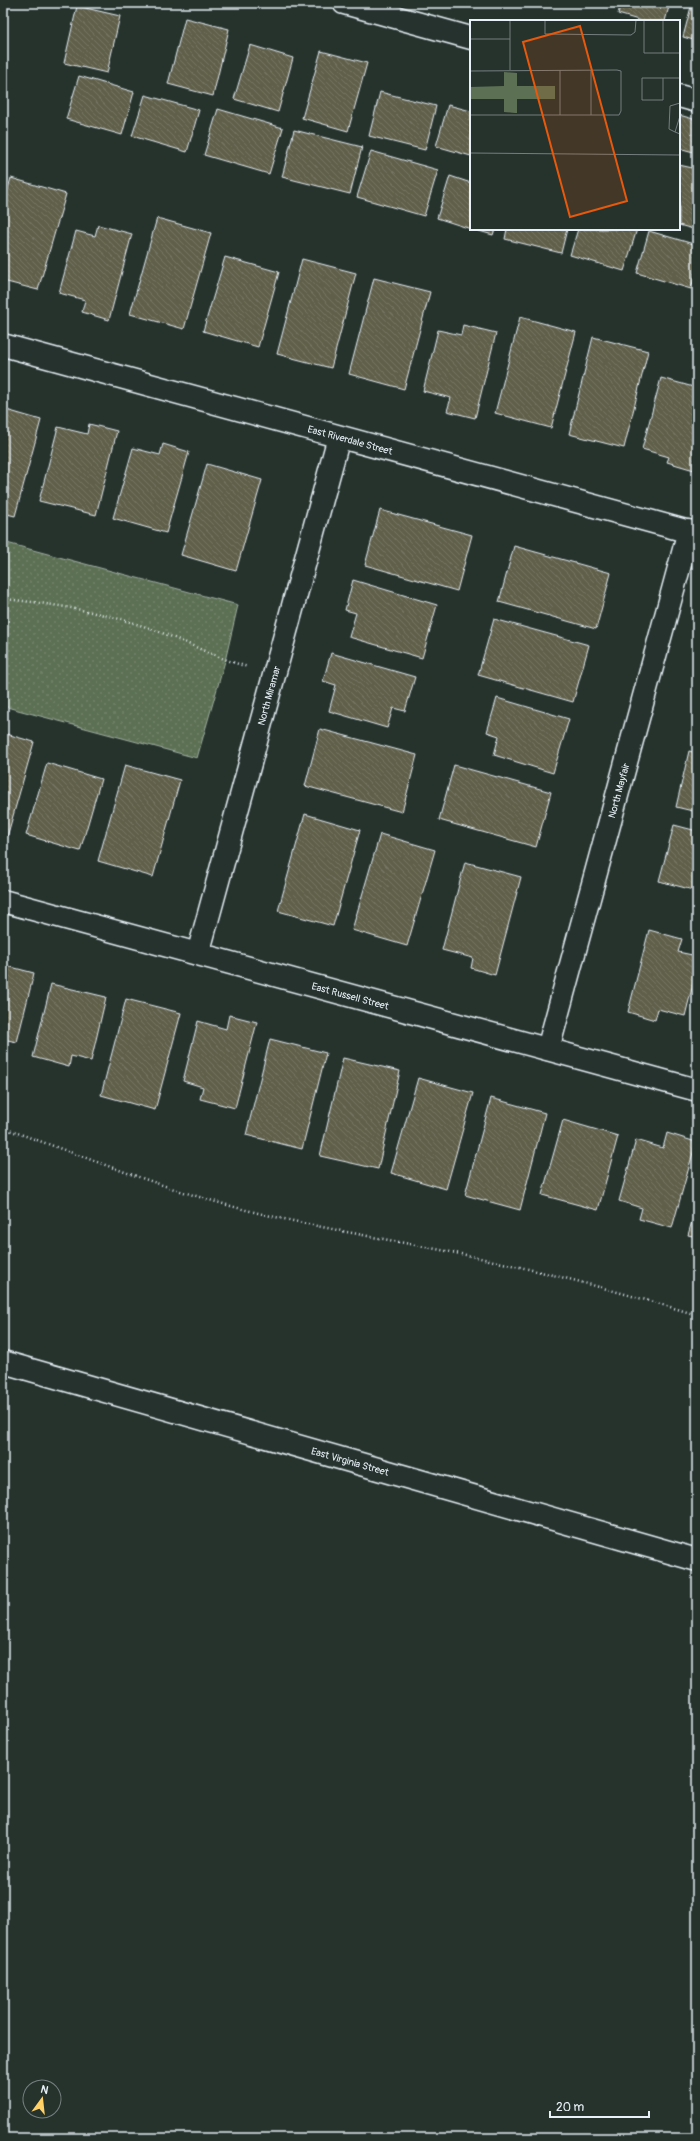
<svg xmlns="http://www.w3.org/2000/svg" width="700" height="2141" font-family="Pangolin,sans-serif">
<defs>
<pattern id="park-dots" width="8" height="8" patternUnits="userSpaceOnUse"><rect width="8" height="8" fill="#5c7053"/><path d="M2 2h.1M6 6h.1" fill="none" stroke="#73856c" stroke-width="1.8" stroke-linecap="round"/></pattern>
<pattern id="building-back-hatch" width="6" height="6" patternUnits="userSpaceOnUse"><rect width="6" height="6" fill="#605e4a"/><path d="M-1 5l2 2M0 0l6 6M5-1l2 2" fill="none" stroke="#777665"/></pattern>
</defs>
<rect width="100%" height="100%" fill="#26332d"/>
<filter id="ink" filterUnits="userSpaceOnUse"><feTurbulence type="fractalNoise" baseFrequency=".025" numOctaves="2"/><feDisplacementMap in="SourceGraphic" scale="8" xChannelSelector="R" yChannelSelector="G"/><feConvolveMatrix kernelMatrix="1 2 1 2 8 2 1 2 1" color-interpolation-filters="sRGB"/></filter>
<g filter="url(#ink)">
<path fill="url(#park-dots)" stroke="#a2b0a6" d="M3,542L238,605L225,661L197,758L3,706Z"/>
<g fill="url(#building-back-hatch)" stroke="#e8f1f8">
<path d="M621,3H670L665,21H642L618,14Z"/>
<path d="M692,3H697V41L683,37Z"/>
<path d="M77,6L120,16L107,73L64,63Z"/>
<path d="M185,18L229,29L213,96L168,84Z"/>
<path d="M250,45L293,58L278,112L234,99Z"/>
<path d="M321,51L367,63L348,131L302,118Z"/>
<path d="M79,76L134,92L122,135L66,119Z"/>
<path d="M380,92L436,106L425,150L369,136Z"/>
<path d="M145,95L199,110L187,152L132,136Z"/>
<path d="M448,105L471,111V156L436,146Z"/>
<path d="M218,109L283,128L269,174L204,155Z"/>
<path d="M679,115L697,120V153L679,148Z"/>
<path d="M294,130L362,147L350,194L282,177Z"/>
<path d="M371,151L438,170L424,216L357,197Z"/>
<path d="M679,165L697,169V230L679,225Z"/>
<path d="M450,176L471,183V229L437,218Z"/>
<path d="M11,178L66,194L38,290L3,281V206Z"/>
<path d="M157,218L211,233L184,329L130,314Z"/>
<path d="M98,225L132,234L109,320L82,312L85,300L59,293L76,231L95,236Z"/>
<path d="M472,229H495L493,235Z"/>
<path d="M507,229H567L561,253L505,239Z"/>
<path d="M578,229H637L624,271L570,255Z"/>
<path d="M649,231L697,245V267L691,289L637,273Z"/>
<path d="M225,257L279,272L258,347L203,331Z"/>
<path d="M302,259L356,273L331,368L277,354Z"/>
<path d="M374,278L430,292L404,389L349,374Z"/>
<path d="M520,317L576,332L551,428L495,413Z"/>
<path d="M463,325L496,333L475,418L447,411L451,398L423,391L438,330L461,335Z"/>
<path d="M593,337L648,351L624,448L569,434Z"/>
<path d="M661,378L697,388V460L694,470L667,462L669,457L642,449Z"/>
<path d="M3,409L41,420L15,516L3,513Z"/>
<path d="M89,424L117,431L96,515L39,501L58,427L87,434Z"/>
<path d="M163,444L189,452L166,533L113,518L133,448L160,455Z"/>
<path d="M207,464L262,480L236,571L181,555Z"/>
<path d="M380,510L472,535L457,591L365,565Z"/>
<path d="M514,546L611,573L596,629L499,602Z"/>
<path d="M353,580L437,605L422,658L349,637L356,613L345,610Z"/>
<path d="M494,619L589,645L573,702L478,675Z"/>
<path d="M331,653L415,677L405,711L393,708L387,728L329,711L336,685L323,681Z"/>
<path d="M497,698L569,719L553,773L494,755L499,736L487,732Z"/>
<path d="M320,729L417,755L402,812L305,786Z"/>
<path d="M3,733L34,742L7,837L3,836Z"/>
<path d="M689,751L697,753V812L676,807Z"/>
<path d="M47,763L101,779L80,851L26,835Z"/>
<path d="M125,765L180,780L153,877L98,861Z"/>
<path d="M454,765L551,792L536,847L439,820Z"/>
<path d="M305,814L360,830L333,926L278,911Z"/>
<path d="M674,825L697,831V891L659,881Z"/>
<path d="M380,834L435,850L407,946L352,930Z"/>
<path d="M465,862L521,877L495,975L471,968L473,958L442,950Z"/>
<path d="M649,930L682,939L678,952L697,956V968L685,1016L658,1009L655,1020L628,1012Z"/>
<path d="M3,965L34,973L17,1042L3,1039Z"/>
<path d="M51,984L106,997L91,1061L71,1056L69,1067L33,1057Z"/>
<path d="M126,999L181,1013L155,1110L101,1095Z"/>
<path d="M229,1015L257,1022L235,1108L200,1099L203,1087L183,1081L198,1021L226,1029Z"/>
<path d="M270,1039L326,1053L302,1149L246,1135Z"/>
<path d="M343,1058L400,1071L378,1169L320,1156Z"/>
<path d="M418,1078L473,1093L446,1189L391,1173Z"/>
<path d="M491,1098L545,1113L520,1210L465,1195Z"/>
<path d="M563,1120L618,1136L598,1210L542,1195Z"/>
<path d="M667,1133L696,1142L672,1228L639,1219L642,1208L619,1201L636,1140L663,1148Z"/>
<path d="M697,1204V1237L688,1235Z"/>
</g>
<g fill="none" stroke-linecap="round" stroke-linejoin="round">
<defs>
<g id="minor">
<path d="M344,3L471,38"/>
<path d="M679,96L697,101"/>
<path id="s1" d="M3,345L697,534"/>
<path id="s2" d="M3,901L697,1090"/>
<path id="s3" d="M198,954L339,437"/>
<path id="s4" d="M548,1049L689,531"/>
<path id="s5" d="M3,1362L697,1560"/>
</g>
</defs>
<use href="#minor" stroke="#e8f1f8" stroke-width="25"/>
<g stroke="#e8f1f8" stroke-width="2.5" stroke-dasharray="1 3" stroke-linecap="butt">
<path d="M3,599C51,603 101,612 146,627C181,639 213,657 248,667"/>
<path d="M3,1128C84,1156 163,1189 246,1210C330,1231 414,1243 498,1262C565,1277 631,1295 697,1315"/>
</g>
<use href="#minor" stroke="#26332d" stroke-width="22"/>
</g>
</g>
<g text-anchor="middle" stroke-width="3" stroke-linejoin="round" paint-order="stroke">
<g font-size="10" fill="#e8f1f8" stroke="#26332d">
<text dy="4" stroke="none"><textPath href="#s1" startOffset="360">East Riverdale Street</textPath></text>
<text dy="4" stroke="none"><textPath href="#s3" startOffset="268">North Miramar</textPath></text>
<text dy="4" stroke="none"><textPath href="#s4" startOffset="268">North Mayfair</textPath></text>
<text dy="4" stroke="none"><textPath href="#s2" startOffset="360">East Russell Street</textPath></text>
<text dy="4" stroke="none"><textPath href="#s5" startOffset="361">East Virginia Street</textPath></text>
</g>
</g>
<g transform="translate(470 20)">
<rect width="210" height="210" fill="#26332d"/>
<path d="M34,52L47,53V66H85V79H47V93H45L34,92V79H0V67L34,66Z" fill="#5c7053"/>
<path fill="none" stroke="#747f7e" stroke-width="1" d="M75,0V14L161,15L165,12L166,0M174,0V33H210M193,0V33M0,19H40M40,50V0M0,51L147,50L151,51V91L149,95H0M193,58V80H172V58H210M90,95V50M121,95V50M210,96L205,112L210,114M205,112L199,109L200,86L210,83M0,133L210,135M210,136V181"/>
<path fill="#e8590c" fill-opacity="0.15" stroke="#e8590c" stroke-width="2" d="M110,6L157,181L100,197L53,22Z"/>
<rect width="210" height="210" fill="none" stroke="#e8f1f8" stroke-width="2"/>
</g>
<rect width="700" height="2141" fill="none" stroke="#26332d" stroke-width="16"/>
<rect x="8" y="8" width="684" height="2125" fill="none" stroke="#e8f1f8" stroke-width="1.5" filter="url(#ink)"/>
<g transform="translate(42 2099) rotate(15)"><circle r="19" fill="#26332d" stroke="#747f7e"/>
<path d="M0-3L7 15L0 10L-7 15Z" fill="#ffd166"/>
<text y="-6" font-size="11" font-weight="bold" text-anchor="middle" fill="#e8f1f8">N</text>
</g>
<path d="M550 2111v6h99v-6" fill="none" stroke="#e8f1f8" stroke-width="2"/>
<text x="556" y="2111" font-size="12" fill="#e8f1f8" stroke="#26332d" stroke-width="3" paint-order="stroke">20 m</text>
</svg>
